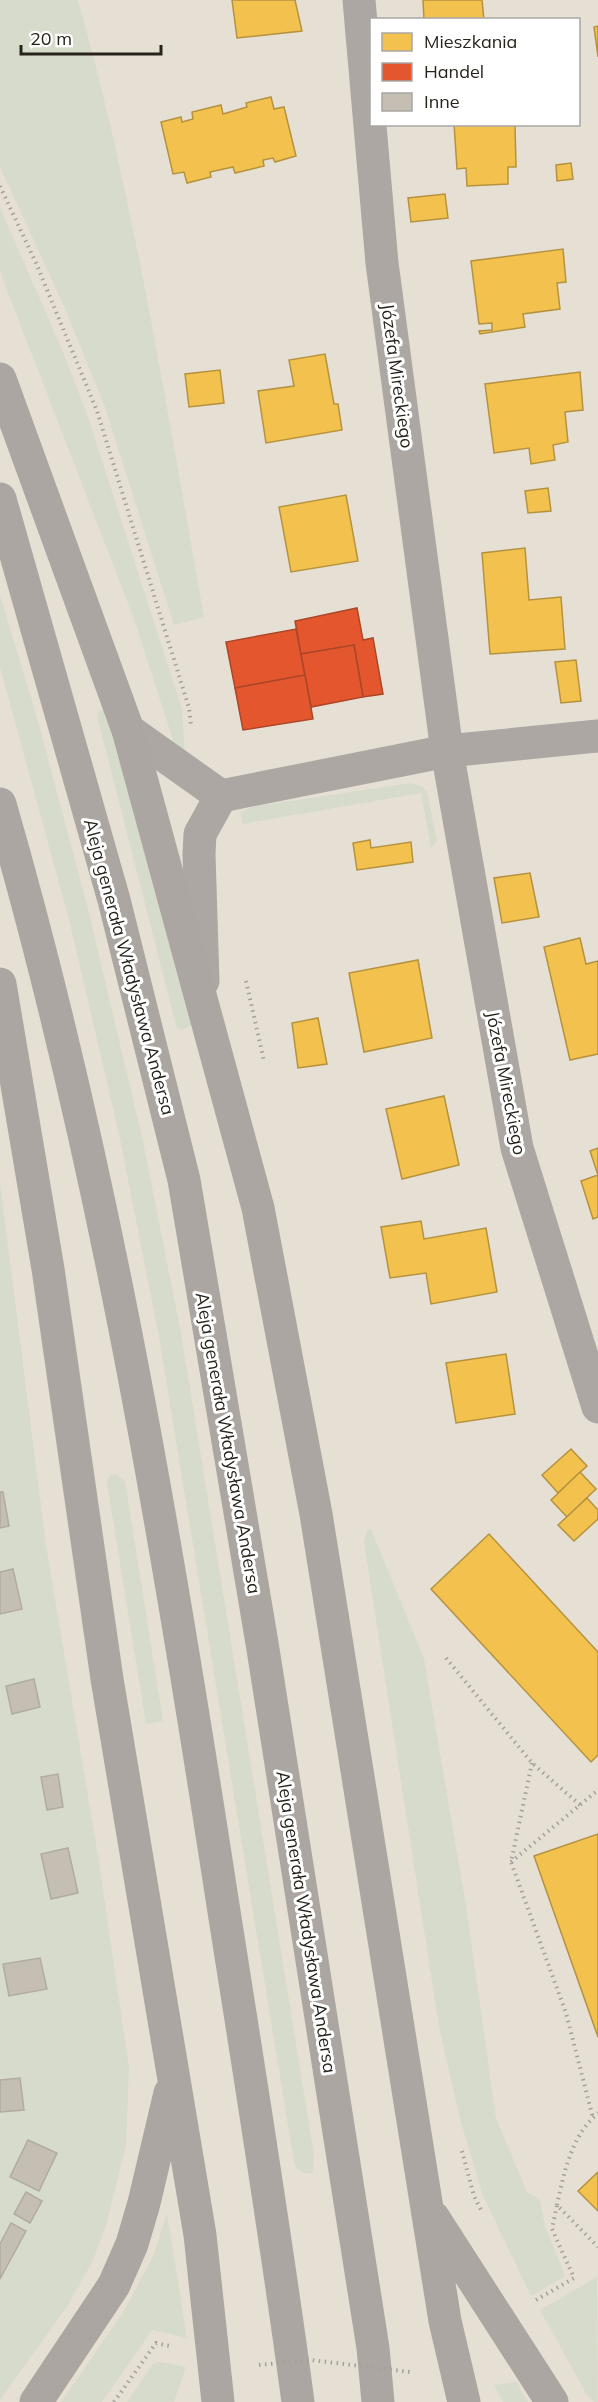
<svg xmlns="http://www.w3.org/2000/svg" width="598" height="2402" font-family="Mulish,sans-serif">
<rect width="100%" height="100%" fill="#e6e0d4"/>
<g fill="#d6dbcb">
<path d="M0,0H78C135,203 167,410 204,617L174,625L105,407L64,306L0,167Z"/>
<path d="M0,208L61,347L87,414L182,709L185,753L177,752L133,616L0,272Z"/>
<path d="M0,595L38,721L88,909L142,1137L181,1333L314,2155L313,2172L306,2174L296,2168L293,2156L159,1337L119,1134L70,924L0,667Z"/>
<path d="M103,710L107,713L194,1024L183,1030L177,1029L97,716L98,711Z"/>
<path d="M411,783L423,787L427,792L437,841L431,848L421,793L243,824L240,812L256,806Z"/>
<path d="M0,1183L46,1545L99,1862L129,2068L126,2145L106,2226L92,2262L68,2305L0,2400Z"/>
<path d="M115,1474L125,1481L163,1721L146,1724L107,1483L109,1476Z"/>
<path d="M371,1529L424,1659L466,1906L496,2118L527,2192L540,2200L545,2226L565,2276L531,2296L483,2196L460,2119L439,2027L364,1542L367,1530Z"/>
<path d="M167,2213L187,2338L152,2330L102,2402H61L122,2314L153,2257Z"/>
<path d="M597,2277L598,2402H594L587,2395L540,2310Z"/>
<path d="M160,2362L186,2367L174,2402H127L153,2364Z"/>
<path d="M516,2382L528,2402H503L494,2385Z"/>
</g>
<g fill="#f2c14e" stroke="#b5923f" stroke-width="1.5">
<path d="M232,0H295L302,31L237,38Z"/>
<path d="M423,0H482L484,20H424Z"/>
<path d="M598,26V57L594,27Z"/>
<path d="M271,97L274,109L284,107L296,156L275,162L273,158L263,160L264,166L235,173L233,167L210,172L211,177L187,183L184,172L173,174L161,122L181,117L182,122L193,119L192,112L221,105L223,114L247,107L246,103Z"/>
<path d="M454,124H515L516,167H508V184L467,186L466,168L457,169Z"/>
<path d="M571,163L573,179L557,181L556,165Z"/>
<path d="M445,194L448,218L411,222L408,198Z"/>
<path d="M563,249L566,282L557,283L560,309L523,314L525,327L480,334L479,331L492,330V323L479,324L471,261Z"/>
<path d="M325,354L334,404H338L342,430L266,443L258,391L294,386L289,360Z"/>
<path d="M220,370L224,403L189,407L185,374Z"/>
<path d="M580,372L583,410L565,412L568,442L553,445L555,460L531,464L529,448L494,453L485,384Z"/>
<path d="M548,488L551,511L528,513L525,491Z"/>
<path d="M346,495L358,561L291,572L279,507Z"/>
<path d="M525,548L529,600L561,597L565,649L490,654L482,553Z"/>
<path d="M576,660L581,701L561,703L555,662Z"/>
<path d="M370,840L371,848L411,842L413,862L357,870L353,843Z"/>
<path d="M530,873L539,917L502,923L494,878Z"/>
<path d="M580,938L586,964L598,961V1054L570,1060L544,947Z"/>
<path d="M418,960L432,1038L364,1052L349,973Z"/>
<path d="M318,1018L327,1064L298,1068L292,1023Z"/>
<path d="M444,1096L459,1165L402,1179L386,1109Z"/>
<path d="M598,1148V1217L593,1219L581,1181L598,1175L590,1151Z"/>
<path d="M421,1221L424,1239L486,1228L497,1292L431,1304L426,1273L390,1278L381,1227Z"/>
<path d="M506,1354L515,1414L456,1423L446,1363Z"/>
<path d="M571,1449L587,1466L558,1493L542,1475Z"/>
<path d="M580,1472L596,1489L567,1517L551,1500Z"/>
<path d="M587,1498L598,1510V1519L574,1541L558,1525Z"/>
<path d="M489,1534L598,1652V1755L591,1762L431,1589Z"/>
<path d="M598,1834V2037L534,1856Z"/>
<path d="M598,2172V2211L578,2191Z"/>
</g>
<g fill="#e4572e" stroke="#ab4728" stroke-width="1.5">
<path d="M357,608L363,640L373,638L383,694L363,697L354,645L301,654L295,621Z"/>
<path d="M296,629L305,675L235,688L226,642Z"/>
<path d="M354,645L363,697L311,707L301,654Z"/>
<path d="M305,675L313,719L243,730L235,688Z"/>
</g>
<g fill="#c4beb3" stroke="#b0aca2" stroke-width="1.5">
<path d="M0,1492H3L9,1526L0,1528Z"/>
<path d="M13,1569L22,1609L0,1614V1572Z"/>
<path d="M34,1679L40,1707L12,1714L6,1686Z"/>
<path d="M58,1774L63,1807L47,1810L41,1777Z"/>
<path d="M68,1848L78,1893L51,1899L41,1854Z"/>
<path d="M40,1958L47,1989L9,1996L3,1964Z"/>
<path d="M20,2078L24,2110L0,2112V2080Z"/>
<path d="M28,2140L57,2153L39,2191L10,2177Z"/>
<path d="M26,2192L42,2201L30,2223L14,2214Z"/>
<path d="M11,2223L26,2231L0,2279V2244Z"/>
</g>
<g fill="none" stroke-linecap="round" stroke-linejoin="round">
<g stroke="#a5a09d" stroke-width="4" stroke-dasharray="1.5 4.5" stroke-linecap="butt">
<path d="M0,186L36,263L97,411L189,708L191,725"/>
<path d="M246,981L264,1061"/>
<path d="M446,1658L532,1763L580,1805"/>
<path d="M532,1763L511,1862L566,2013L593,2118"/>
<path d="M511,1862L598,1790"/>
<path d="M462,2151L474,2196L482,2212"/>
<path d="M557,2205C564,2173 571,2136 598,2113"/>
<path d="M536,2300L574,2278L552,2229L557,2205L598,2247"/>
<path d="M114,2402L156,2343L170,2346"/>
</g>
<g stroke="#ada7a4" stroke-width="33">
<path d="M359,0L382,263L447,751L517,1148L598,1407"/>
<path d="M128,730L221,796"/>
<path d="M221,796L447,751L598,736"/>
<path d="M203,981L199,854L200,834L221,796"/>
</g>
<g stroke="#aca6a2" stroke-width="33">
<path d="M0,379L128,730L258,1208L316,1514L445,2321L464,2402"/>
<path d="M0,499L114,900L184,1180L262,1643L373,2348L378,2402"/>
<path d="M0,804C100,1150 161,1505 216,1860C244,2041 274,2221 298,2402"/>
<path d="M0,984L48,1269L107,1679L200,2235L218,2402"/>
<path d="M433,2217L552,2402"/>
<path d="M36,2402L114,2285L132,2244L144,2203L170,2093"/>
</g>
<path stroke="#a5a09d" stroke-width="4" stroke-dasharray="1.5 4.5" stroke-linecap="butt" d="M259,2365L311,2360L410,2372"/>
</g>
<g text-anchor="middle" stroke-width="6" stroke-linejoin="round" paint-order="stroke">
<g font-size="18" fill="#27231b" stroke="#fff">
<text transform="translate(397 376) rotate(82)" y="6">Józefa Mireckiego</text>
<text transform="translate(129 967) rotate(75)" y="6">Aleja generała Władysława Andersa</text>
<text transform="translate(506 1083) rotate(79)" y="6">Józefa Mireckiego</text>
<text transform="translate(228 1443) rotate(80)" y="6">Aleja generała Władysława Andersa</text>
<text transform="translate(306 1922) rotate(81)" y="6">Aleja generała Władysława Andersa</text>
</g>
</g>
<rect x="370" y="18" width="210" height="108" fill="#ffffff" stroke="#a9a7a4" stroke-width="1.5"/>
<rect x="382" y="33" width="30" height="18" fill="#f2c14e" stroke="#a9a7a4" stroke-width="1.5"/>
<text x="424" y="48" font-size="18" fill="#27231b">Mieszkania</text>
<rect x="382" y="63" width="30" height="18" fill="#e4572e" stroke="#a9a7a4" stroke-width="1.5"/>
<text x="424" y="78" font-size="18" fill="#27231b">Handel</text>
<rect x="382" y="93" width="30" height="18" fill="#c4beb3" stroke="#a9a7a4" stroke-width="1.5"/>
<text x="424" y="108" font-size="18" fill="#27231b">Inne</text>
<path d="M21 45v9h140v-9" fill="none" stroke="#27231b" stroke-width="3"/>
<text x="30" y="45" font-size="18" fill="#27231b" stroke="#ffffff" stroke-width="4.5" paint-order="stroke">20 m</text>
</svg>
